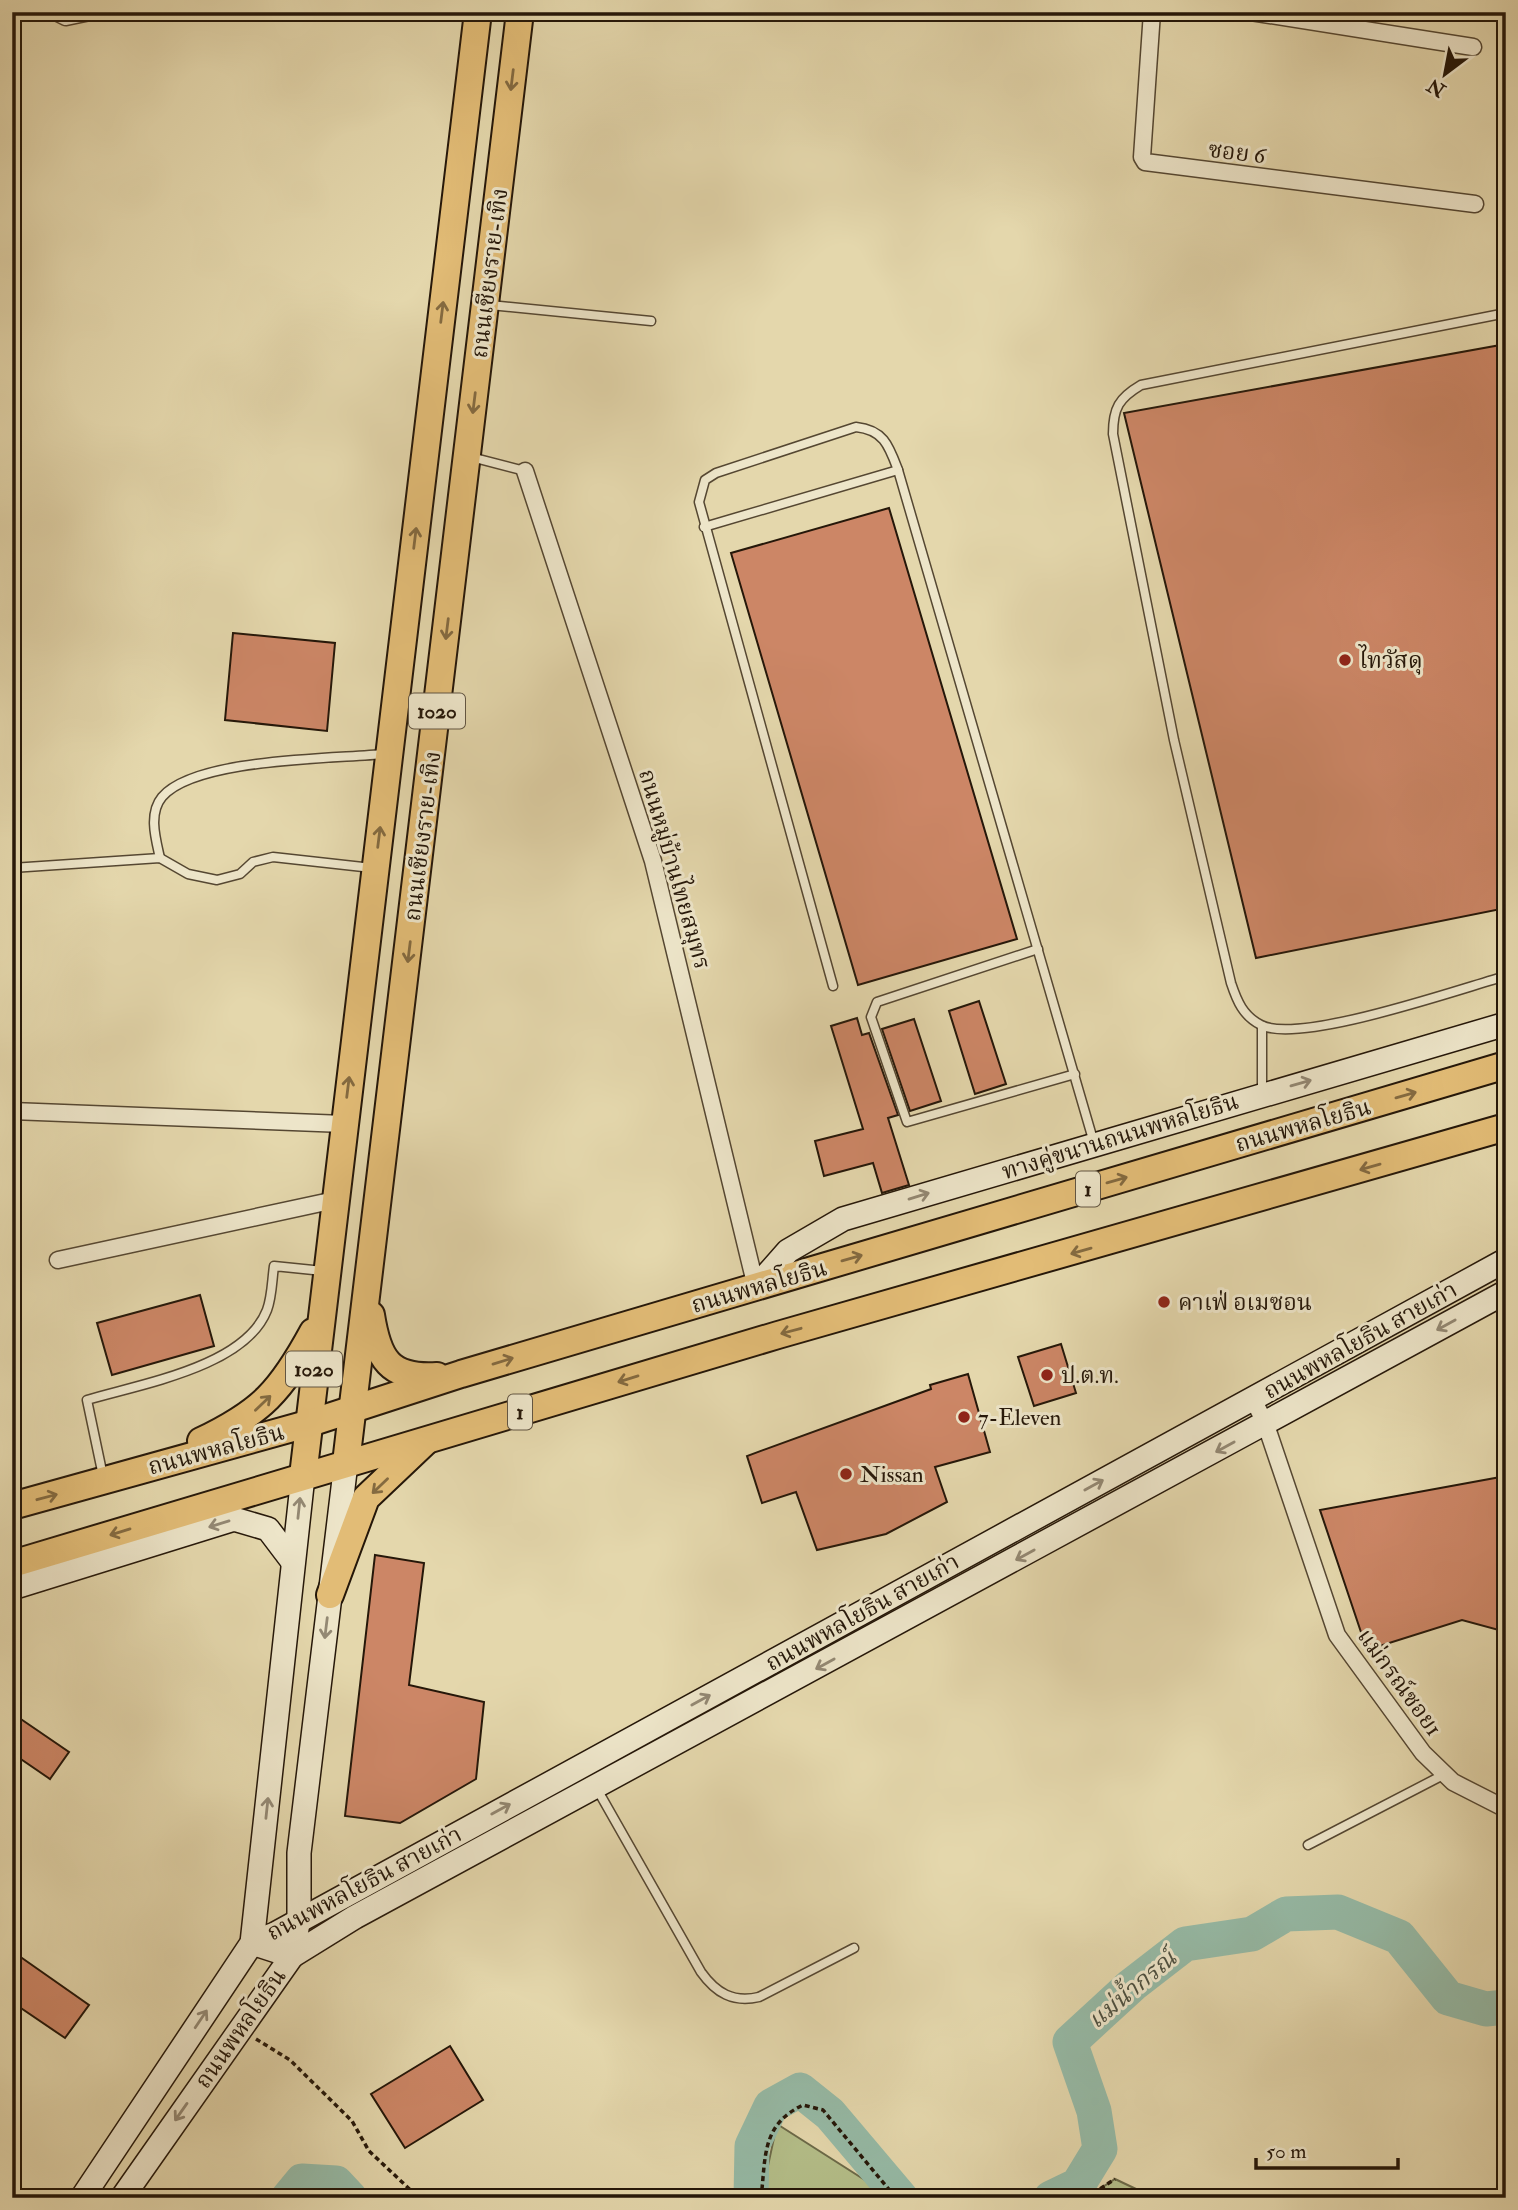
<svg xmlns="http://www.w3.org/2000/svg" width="1518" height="2210" font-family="'IM FELL Double Pica','Noto Serif Thai',serif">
<rect width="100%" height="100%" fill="#e4d7ac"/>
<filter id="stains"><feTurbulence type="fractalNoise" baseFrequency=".00286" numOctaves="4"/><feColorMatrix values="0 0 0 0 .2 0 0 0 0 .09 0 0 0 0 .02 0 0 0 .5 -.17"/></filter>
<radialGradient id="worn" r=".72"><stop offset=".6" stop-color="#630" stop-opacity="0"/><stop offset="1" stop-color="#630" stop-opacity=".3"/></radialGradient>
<g fill="#b4be89" stroke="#6c6a49" stroke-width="2">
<path d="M777,2124L893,2198H761Z"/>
<path d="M1115,2179L1155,2198H1086Z"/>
</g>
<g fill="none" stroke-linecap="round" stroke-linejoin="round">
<g stroke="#96baa6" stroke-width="35">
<path d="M288,2198L302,2181L336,2183L350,2198"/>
<path d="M751,2198L752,2146L771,2106L800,2090L830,2114L901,2198"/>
<path d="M1051,2198L1078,2185L1100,2149L1094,2111L1070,2042L1132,1985L1185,1944L1252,1934L1286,1914L1338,1912L1399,1937L1448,1998L1486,2009L1506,2007"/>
</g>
</g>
<g fill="#cc8666" stroke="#251709" stroke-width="2">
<path d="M1506,344V908L1256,958L1124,413Z"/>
<path d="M889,508L1017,939L858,985L731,553Z"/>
<path d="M233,633L335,643L327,731L225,720Z"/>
<path d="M979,1001L1006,1084L975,1094L949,1011Z"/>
<path d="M857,1018L862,1035L869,1033L898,1115L888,1118L909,1185L882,1193L873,1163L824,1176L815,1141L863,1129L831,1026Z"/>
<path d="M914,1019L941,1101L910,1111L882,1029Z"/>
<path d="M200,1295L214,1346L112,1375L97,1323Z"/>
<path d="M1061,1344L1076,1393L1034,1406L1018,1357Z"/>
<path d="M968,1374L990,1452L935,1467L947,1502L886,1534L817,1550L796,1492L762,1503L747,1456L931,1389L930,1385Z"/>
<path d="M1506,1476V1632L1462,1620L1367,1650L1320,1510Z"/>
<path d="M375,1555L424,1563L409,1685L484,1702L476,1779L400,1823L345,1816Z"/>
<path d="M12,1713L69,1752L50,1779L12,1753Z"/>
<path d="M12,1951L89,2005L65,2038L12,2002Z"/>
<path d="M450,2046L483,2100L405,2148L371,2094Z"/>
</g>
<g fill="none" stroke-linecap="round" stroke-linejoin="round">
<defs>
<g id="service">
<path d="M490,305L651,321"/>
<path d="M1506,313L1141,385C1119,398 1113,408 1113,434L1174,740L1231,983C1237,1001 1243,1016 1261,1025C1299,1045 1459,989 1506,976"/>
<path d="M471,457L525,471"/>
<path d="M704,527L898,470"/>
<path d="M160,858C156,840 148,814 162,797C195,758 333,759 384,754"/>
<path d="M12,868L160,858L188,874L217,880L240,874L253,862L273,857L372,868"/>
<path d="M1038,949L877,1002L871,1017L907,1122L1075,1074"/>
<path d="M833,986L699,502L705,480L716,473L856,427C884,430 889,446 898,470L1094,1143"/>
<path d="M1262,1026V1094"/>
<path d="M103,1476L87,1400C140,1384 245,1367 267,1310C272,1297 272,1280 274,1266L323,1271"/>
<path d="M597,1789L701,1972C716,1993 733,2003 759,1997L854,1948"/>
<path d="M1308,1845L1445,1774"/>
</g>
<g id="minor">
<path d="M56,12L66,17L90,12"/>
<path d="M1152,12L1142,157L1145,162L1475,204"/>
<path d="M1251,12L1473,47"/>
<path d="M525,471L653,861L756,1287"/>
<path d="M12,1111L344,1124"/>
<path d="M58,1260L335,1200"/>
<path d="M1253,1399L1266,1425L1337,1635L1423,1753L1453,1782L1506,1809"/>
</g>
<g id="secondary">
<path d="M756,1287L788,1251L843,1219L1506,1024"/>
<path d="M12,1588L234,1519L268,1529L293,1562"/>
<path d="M252,1943L275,1934L1506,1260"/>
<path d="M252,1943L292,1956L355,1917L1506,1292"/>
<path d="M82,2198L252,1943L303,1476"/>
<path d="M122,2198L292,1956L299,1918V1853L346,1463"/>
</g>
<g id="primary">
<path d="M371,1315C378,1359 389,1379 437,1376"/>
<path d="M201,1441C262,1412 281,1391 313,1332"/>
<path d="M346,1463L520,12"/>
<path d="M303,1476L478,12"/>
<path d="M12,1506L307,1424L461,1374L1506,1065"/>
<path d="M12,1564L778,1335L1506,1127"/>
<path d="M330,1595L366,1498L425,1442"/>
</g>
</defs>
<use href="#service" stroke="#554732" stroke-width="11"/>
<use href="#minor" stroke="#554732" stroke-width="19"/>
<use href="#secondary" stroke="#251709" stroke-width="26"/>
<use href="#primary" stroke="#251709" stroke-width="30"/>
<g stroke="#251709" stroke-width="3.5" stroke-dasharray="5 3.5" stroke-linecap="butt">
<path d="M256,2039L290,2060L352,2121L369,2151L419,2198"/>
<path d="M761,2198C766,2157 761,2125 803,2105L823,2110L896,2198"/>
<path d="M1086,2198L1115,2179"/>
</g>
<use href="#service" stroke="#ede5c9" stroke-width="8"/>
<use href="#minor" stroke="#ede5c9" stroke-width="16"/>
<use href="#secondary" stroke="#ede5c9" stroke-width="23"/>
<use href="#primary" stroke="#e2bc76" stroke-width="26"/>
</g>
<defs><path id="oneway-shaft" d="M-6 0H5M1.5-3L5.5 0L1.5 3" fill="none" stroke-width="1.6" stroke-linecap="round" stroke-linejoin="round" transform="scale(1.75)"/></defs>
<g stroke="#846a40">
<use href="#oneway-shaft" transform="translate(512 80) rotate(97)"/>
<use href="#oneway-shaft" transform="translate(442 312) rotate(-83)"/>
<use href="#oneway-shaft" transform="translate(474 403) rotate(97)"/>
<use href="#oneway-shaft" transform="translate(415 538) rotate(-83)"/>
<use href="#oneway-shaft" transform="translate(447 629) rotate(97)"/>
<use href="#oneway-shaft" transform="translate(379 837) rotate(-83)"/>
<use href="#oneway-shaft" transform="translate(409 952) rotate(97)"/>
<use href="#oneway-shaft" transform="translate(348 1087) rotate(-83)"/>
<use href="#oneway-shaft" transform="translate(1406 1095) rotate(-16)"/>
<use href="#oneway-shaft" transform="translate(1370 1167) rotate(164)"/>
<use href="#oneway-shaft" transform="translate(1117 1180) rotate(-16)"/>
<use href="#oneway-shaft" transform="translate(1081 1251) rotate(164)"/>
<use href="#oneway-shaft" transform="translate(852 1258) rotate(-16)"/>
<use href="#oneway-shaft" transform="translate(791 1331) rotate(165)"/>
<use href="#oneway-shaft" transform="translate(503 1361) rotate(-17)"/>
<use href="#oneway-shaft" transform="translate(628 1379) rotate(163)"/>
<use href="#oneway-shaft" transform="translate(263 1403) rotate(-44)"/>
<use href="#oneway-shaft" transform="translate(380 1486) rotate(136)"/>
<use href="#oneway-shaft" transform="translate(47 1497) rotate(-15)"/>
<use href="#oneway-shaft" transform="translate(120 1532) rotate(163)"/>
</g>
<g stroke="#938873">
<use href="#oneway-shaft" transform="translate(1301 1083) rotate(-16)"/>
<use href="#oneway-shaft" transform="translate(919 1196) rotate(-17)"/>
<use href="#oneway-shaft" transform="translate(1446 1325) rotate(151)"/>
<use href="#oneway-shaft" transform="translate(1225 1447) rotate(151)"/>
<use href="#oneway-shaft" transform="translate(1094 1485) rotate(-29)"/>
<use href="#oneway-shaft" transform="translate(299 1508) rotate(-84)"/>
<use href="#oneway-shaft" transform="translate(219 1524) rotate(163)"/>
<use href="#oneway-shaft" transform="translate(1025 1555) rotate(151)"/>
<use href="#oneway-shaft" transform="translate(326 1628) rotate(97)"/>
<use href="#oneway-shaft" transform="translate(825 1664) rotate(151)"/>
<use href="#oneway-shaft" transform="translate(701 1700) rotate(-29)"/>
<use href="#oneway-shaft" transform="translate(267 1808) rotate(-84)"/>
<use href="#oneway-shaft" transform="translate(501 1809) rotate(-29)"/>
<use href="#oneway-shaft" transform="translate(201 2019) rotate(-56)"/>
<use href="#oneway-shaft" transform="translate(181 2112) rotate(125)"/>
</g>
<g fill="#8f2418" stroke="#ede5c9" stroke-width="2.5">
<circle cx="1345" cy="660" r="7"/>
<circle cx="1164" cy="1302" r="7"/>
<circle cx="1047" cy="1375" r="7"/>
<circle cx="964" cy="1417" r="7"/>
<circle cx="846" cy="1474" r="7"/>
</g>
<g text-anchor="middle" stroke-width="6" stroke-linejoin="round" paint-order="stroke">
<g fill="#ede5c9" stroke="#615543" stroke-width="2">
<rect x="409" y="693.5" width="56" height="35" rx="5"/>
<rect x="1076" y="1171.5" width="24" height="35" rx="5"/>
<rect x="286" y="1351.5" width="56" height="35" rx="5"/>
<rect x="508" y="1394.5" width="24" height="35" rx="5"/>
</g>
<g font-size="21" font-weight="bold" fill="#251709">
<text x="437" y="718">1020</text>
<text x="1088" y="1196">1</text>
<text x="314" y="1376">1020</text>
<text x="520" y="1419">1</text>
</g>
<g font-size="23" fill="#251709" stroke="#ede5c9">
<text transform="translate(1237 152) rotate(7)" y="8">ซอย 6</text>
<text transform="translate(489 273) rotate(-83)" y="8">ถนนเชียงราย-เทิง</text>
<text transform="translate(422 836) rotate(-83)" y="8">ถนนเชียงราย-เทิง</text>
<text transform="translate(675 869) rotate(74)" y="8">ถนนหมู่บ้านไทยสมุทร</text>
<text transform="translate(1303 1125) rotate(-16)" y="8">ถนนพหลโยธิน</text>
<text transform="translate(1120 1136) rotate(-17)" y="8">ทางคู่ขนานถนนพหลโยธิน</text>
<text transform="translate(759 1286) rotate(-16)" y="8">ถนนพหลโยธิน</text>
<text transform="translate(1360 1340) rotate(-29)" y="8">ถนนพหลโยธิน สายเก่า</text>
<text transform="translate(216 1449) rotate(-15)" y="8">ถนนพหลโยธิน</text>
<text transform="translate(862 1612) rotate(-29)" y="8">ถนนพหลโยธิน สายเก่า</text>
<text transform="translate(1400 1682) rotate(54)" y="8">แม่กรณ์ซอย1</text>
<text transform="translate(364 1883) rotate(-28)" y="8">ถนนพหลโยธิน สายเก่า</text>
<text transform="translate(240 2028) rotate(-55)" y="8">ถนนพหลโยธิน</text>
</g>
<g font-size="23" fill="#251709" stroke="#ede5c9" text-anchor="start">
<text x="1359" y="668">ไทวัสดุ</text>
<text x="1178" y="1310">คาเฟ่ อเมซอน</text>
<text x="1061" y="1383">ป.ต.ท.</text>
<text x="978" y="1425">7-Eleven</text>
<text x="860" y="1482">Nissan</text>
</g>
<g font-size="24" font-style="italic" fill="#4d5040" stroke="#ede5c9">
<text transform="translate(1132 1989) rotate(-40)" y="8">แม่น้ำกรณ์</text>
</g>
</g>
<rect width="1518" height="2210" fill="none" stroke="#e4d7ac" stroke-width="42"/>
<rect x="14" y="14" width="1490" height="2182" fill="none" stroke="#251709" stroke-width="3.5"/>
<rect x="21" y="21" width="1476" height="2168" fill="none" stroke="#251709" stroke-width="2"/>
<g transform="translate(1445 74) rotate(212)" stroke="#ede5c9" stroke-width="5" paint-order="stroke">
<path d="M0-5L12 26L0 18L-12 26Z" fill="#251709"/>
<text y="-10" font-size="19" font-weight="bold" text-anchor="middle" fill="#251709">N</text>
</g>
<path d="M1256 2158v10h142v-10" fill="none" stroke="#251709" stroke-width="3.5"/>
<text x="1266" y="2158" font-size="21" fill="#251709" stroke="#ede5c9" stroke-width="5" paint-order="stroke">50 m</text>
<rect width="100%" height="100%" filter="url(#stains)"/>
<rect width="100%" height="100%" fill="url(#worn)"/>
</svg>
